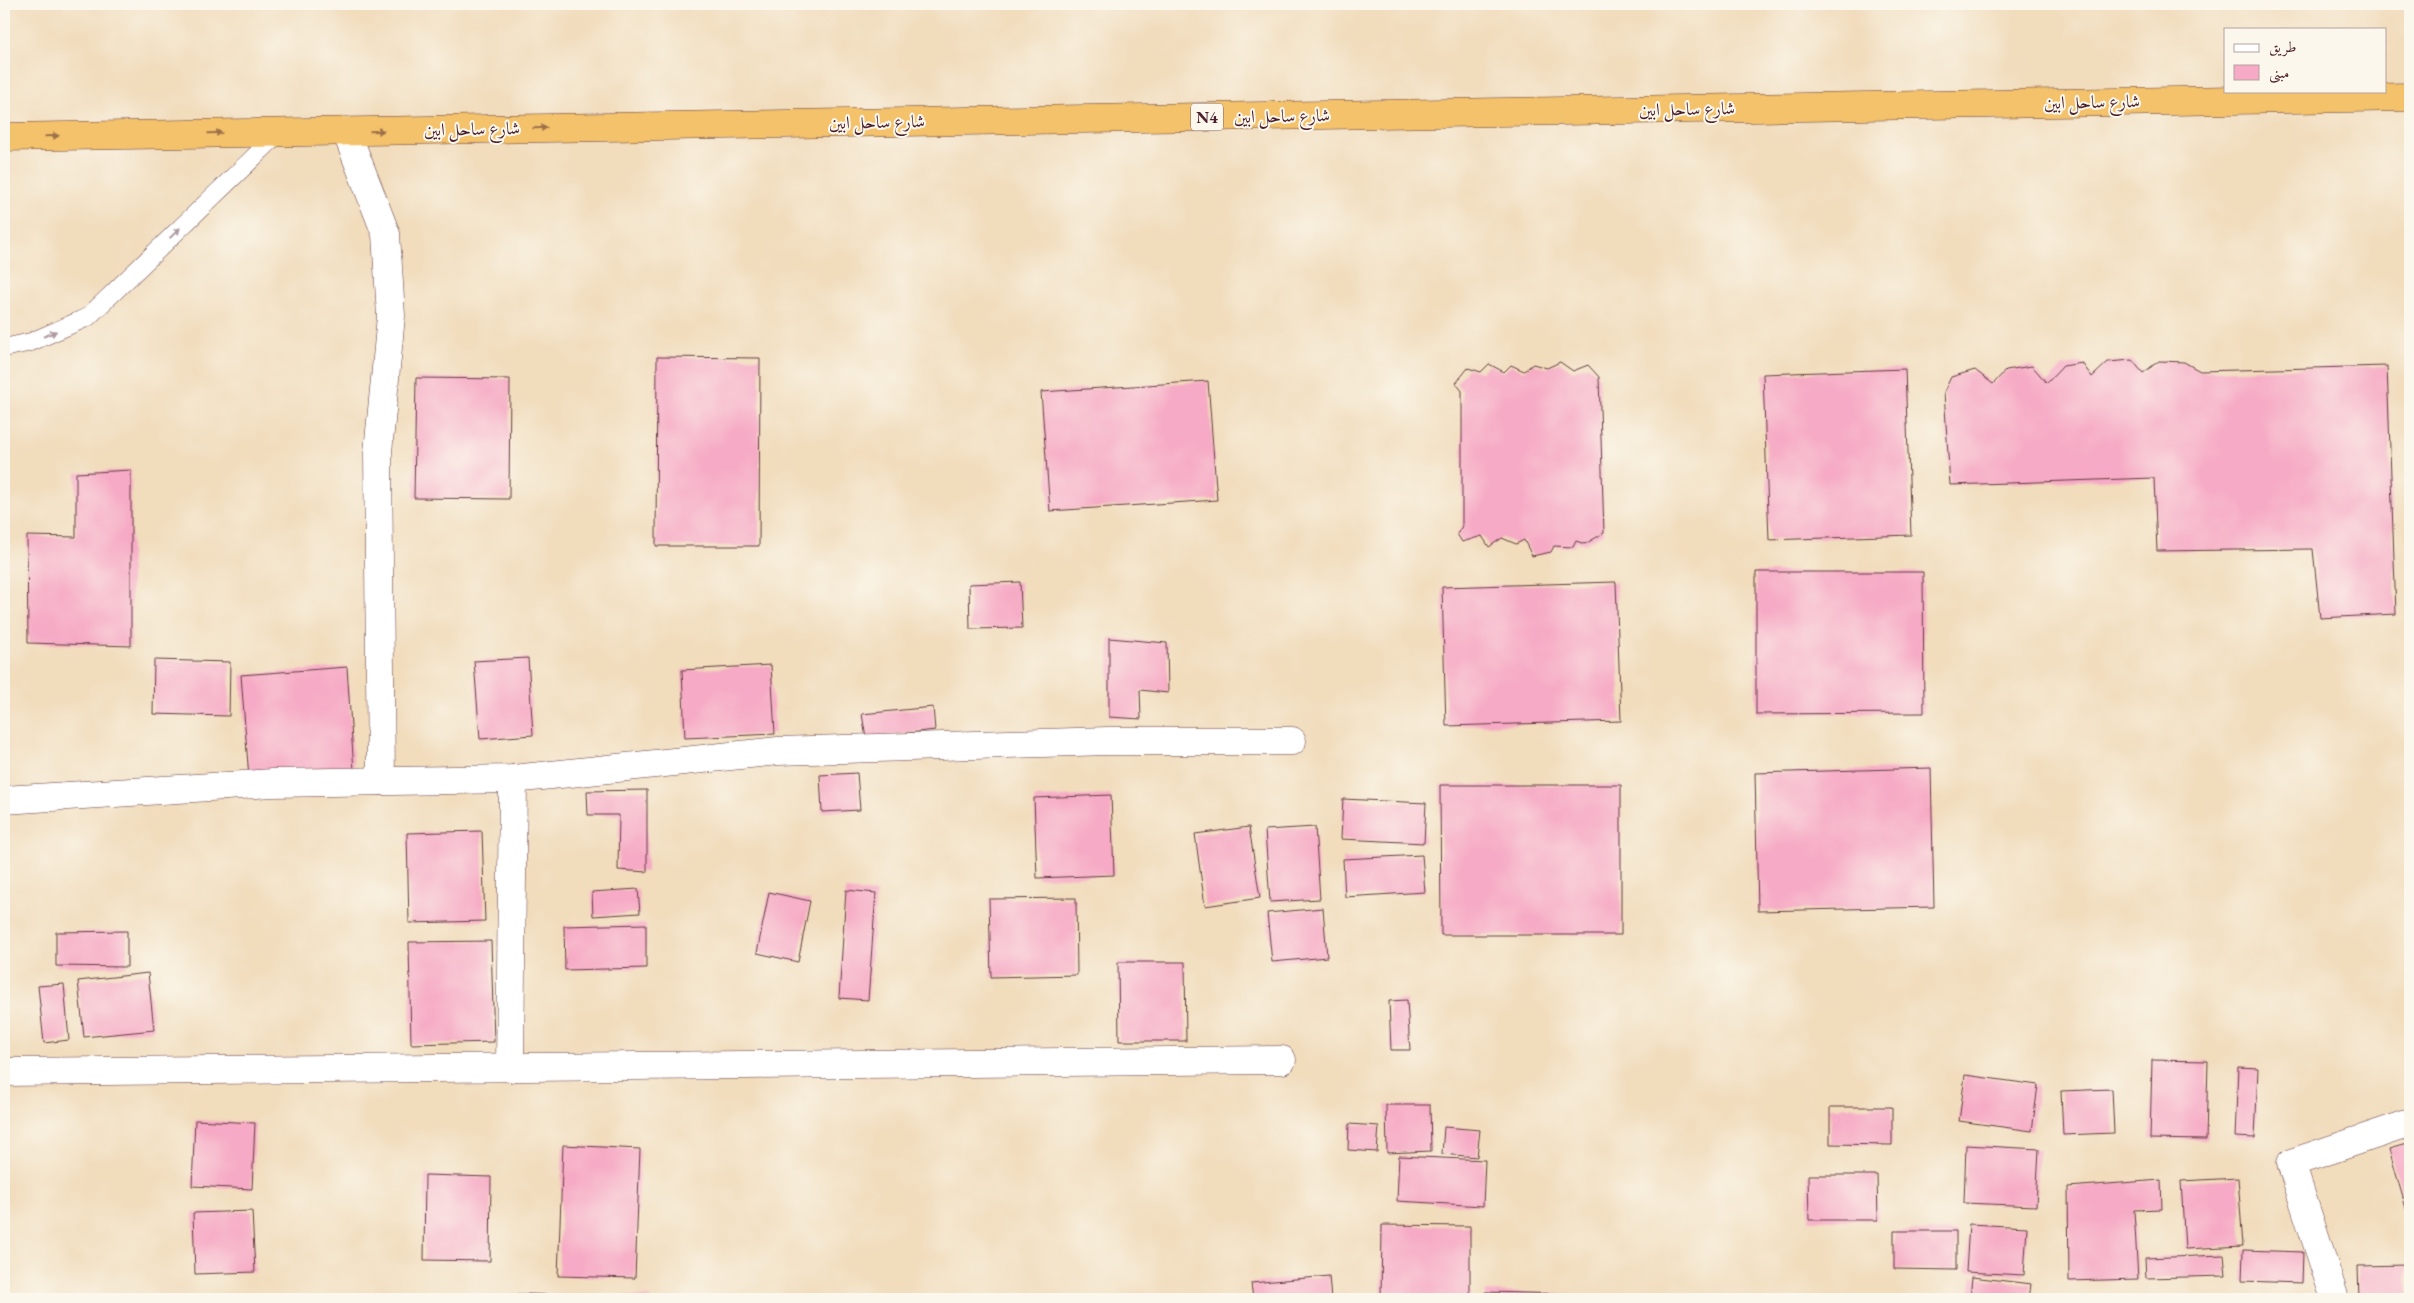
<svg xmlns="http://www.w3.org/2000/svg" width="2414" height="1303" font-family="'EB Garamond',Amiri,serif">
<rect width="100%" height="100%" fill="#fbf7ec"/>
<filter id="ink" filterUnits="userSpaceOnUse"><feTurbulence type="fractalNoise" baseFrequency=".02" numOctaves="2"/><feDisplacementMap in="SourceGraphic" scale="10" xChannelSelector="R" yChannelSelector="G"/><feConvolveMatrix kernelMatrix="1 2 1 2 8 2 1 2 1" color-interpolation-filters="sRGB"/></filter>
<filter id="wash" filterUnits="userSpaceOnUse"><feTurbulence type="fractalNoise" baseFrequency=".0096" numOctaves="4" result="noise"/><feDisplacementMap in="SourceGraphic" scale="20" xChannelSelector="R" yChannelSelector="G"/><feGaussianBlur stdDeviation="1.12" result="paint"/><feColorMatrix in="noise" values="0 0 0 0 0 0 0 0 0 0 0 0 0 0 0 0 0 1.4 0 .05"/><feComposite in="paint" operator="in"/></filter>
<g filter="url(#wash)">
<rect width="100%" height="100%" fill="#f1dcbc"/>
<g id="blocks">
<g fill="#f6aac5">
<path d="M657,357L760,358L759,546H656Z"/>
<path d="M2132,360L2143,373L2159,361L2184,362L2200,371L2387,366L2396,614L2320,618L2313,549L2157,551L2154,478L1950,485L1944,392L1951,377L1975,370L1993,384L2006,370L2032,366L2047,383L2063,366L2082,363L2092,377L2108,362Z"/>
<path d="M1560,362L1573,371L1588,365L1599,377L1604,533L1585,544L1576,541L1573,547L1554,546L1551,552L1532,556L1524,540L1516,544L1502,538L1489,547L1482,536L1462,542L1457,534L1462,526V391L1456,383L1468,368L1481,372L1489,364L1504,372L1511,365L1524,371L1533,364L1547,368Z"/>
<path d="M1905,369L1911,535L1769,540L1763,374Z"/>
<path d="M416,378L510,379L509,499L414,498Z"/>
<path d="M1208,381L1217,500L1050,511L1041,392Z"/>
<path d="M131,470V646L28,643L27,536L76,537V473Z"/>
<path d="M1756,572H1923L1924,713L1756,714Z"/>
<path d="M1020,582L1022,628L970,629L969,584Z"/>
<path d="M1616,582L1621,721L1446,726L1442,587Z"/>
<path d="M1109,638L1167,643L1168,693L1140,690L1141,719L1109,717Z"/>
<path d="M528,658L533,735L480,739L474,661Z"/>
<path d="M154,660L230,662L229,716L153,714Z"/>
<path d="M771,665L775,734L685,738L682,670Z"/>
<path d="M347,667L354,771L249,778L241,675Z"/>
<path d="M933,707L935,730L866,738L862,714Z"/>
<path d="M1931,768L1934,907L1758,911L1755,773Z"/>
<path d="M857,773L860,810L822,812L820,775Z"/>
<path d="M1440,785H1621V935H1441Z"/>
<path d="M647,790V872L618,870L619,815H588L587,791Z"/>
<path d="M1111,795L1114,875L1037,878L1034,798Z"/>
<path d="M1343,799L1426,803L1424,843L1341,839Z"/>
<path d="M1249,827L1260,898L1205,906L1195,834Z"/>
<path d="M1315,827L1320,899L1270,902L1265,830Z"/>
<path d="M482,831L485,921L409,923L407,833Z"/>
<path d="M1422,855L1425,892L1345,897L1343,859Z"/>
<path d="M638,889L640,913L593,916L592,892Z"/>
<path d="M846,890L876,893L868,1000L839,998Z"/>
<path d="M769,892L810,901L798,962L757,953Z"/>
<path d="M1076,898L1077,975L991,977L989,899Z"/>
<path d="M1323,908L1327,957L1272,962L1267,913Z"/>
<path d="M646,924V968L565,970L564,926Z"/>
<path d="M127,931V967L56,966V932Z"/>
<path d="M491,941L494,1042L411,1044L409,942Z"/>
<path d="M1118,962H1185L1186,1041H1119Z"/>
<path d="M148,973L154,1030L84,1037L78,981Z"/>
<path d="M64,984L69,1040L44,1043L38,986Z"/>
<path d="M1407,1000L1410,1050H1391L1389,1001Z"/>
<path d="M2152,1060L2208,1061L2206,1140L2150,1139Z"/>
<path d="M2238,1067L2258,1068L2255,1138L2235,1137Z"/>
<path d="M1965,1075L2038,1085L2032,1131L1959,1121Z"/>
<path d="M2112,1089L2114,1133L2063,1135L2061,1091Z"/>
<path d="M1386,1105H1430L1431,1151L1387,1153Z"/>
<path d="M1830,1107H1892V1145L1830,1144Z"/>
<path d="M195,1120L255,1123L252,1189L192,1186Z"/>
<path d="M1349,1124L1379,1126L1377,1152L1348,1150Z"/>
<path d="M1444,1127L1480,1130L1477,1157L1442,1154Z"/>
<path d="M2410,1143V1218L2409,1219L2389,1149Z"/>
<path d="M563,1145L640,1149L635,1278L558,1276Z"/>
<path d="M1966,1145L2039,1149L2036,1206L1964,1203Z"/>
<path d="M1399,1156L1485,1160L1483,1206L1397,1201Z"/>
<path d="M425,1175L491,1177L490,1261L424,1260Z"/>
<path d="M1808,1175H1877L1878,1220H1809Z"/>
<path d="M2238,1178L2243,1246L2185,1249L2181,1181Z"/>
<path d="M2161,1180L2162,1209L2134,1210L2138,1279L2069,1281L2068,1187Z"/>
<path d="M252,1211L255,1272L195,1274L193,1213Z"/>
<path d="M1969,1224L2027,1227L2024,1275L1966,1272Z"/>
<path d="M1382,1225L1470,1226V1299H1381Z"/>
<path d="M1894,1231H1956V1270L1894,1269Z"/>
<path d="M2243,1250L2303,1252L2302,1283L2242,1281Z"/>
<path d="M2224,1255L2226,1276L2146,1278L2145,1258Z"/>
<path d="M2407,1265L2408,1299H2359L2358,1266Z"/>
<path d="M1329,1276L1331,1299H1253L1251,1283Z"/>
<path d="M1972,1277L2031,1284L2029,1299H1970Z"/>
<path d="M1485,1292L1568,1294V1299H1485Z"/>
<path d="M518,1294L651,1297V1299H518Z"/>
</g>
</g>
</g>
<g filter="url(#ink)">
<use href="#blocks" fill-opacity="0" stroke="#633b41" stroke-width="1"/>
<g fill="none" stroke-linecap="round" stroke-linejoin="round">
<defs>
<path id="service" d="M4,348L31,342L88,317L280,132"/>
<g id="minor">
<path d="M346,131L386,234L391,316L378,452L381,781"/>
<path d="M4,800L273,783L513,779L778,751L1108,741H1292"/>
<path d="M510,1068L513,779"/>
<path d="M4,1072L1282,1060"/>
<path d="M2335,1299L2291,1163L2410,1123"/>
</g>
<path id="trunk" d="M4,137L2410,97"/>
</defs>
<use href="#service" stroke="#633b41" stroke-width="19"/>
<use href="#minor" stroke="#633b41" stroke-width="29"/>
<use href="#trunk" stroke="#633b41" stroke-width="29"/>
<use href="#service" stroke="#fff" stroke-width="18"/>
<use href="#minor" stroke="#fff" stroke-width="28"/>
<use href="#trunk" stroke="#f3c26a" stroke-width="28"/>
</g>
<defs><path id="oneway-solid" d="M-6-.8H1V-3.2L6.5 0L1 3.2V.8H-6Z" transform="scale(1.25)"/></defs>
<g fill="#9e704a">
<use href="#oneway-solid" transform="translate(540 128) rotate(-1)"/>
<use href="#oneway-solid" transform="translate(377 131) rotate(-1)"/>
<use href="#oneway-solid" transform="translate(215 133) rotate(-1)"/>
<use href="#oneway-solid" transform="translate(52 136) rotate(-1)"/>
</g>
<g fill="#ae9aa0">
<use href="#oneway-solid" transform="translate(175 233) rotate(-44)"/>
<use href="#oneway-solid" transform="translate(50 334) rotate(-23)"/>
</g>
</g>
<g text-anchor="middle" stroke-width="4" stroke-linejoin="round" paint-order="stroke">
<rect fill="#fbf7ec" stroke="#7f6065" stroke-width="1" x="1191" y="103.5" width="32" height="27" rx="4"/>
<g font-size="16" font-weight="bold" fill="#4a1f2b">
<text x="1207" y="123">N4</text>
</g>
<g font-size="18" fill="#4a1f2b" stroke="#fbf7ec">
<text transform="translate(2092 102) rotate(-1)" y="6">شارع ساحل ابين</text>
<text transform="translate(1687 109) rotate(-1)" y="6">شارع ساحل ابين</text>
<text transform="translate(1282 116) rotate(-1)" y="6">شارع ساحل ابين</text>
<text transform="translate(877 122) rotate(-1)" y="6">شارع ساحل ابين</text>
<text transform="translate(472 129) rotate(-1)" y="6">شارع ساحل ابين</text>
</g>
</g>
<rect width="2414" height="1303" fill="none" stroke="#fbf7ec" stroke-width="20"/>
<rect x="2224" y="28" width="162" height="65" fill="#fbf7ec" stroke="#b4a19f"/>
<rect x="2234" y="44" width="25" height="8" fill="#ffffff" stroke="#b4a19f"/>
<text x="2269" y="52" font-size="15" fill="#4a1f2b">طريق</text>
<rect x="2234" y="65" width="25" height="15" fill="#f6aac5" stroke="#b4a19f"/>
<text x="2269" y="78" font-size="15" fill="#4a1f2b">مبنى</text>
</svg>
